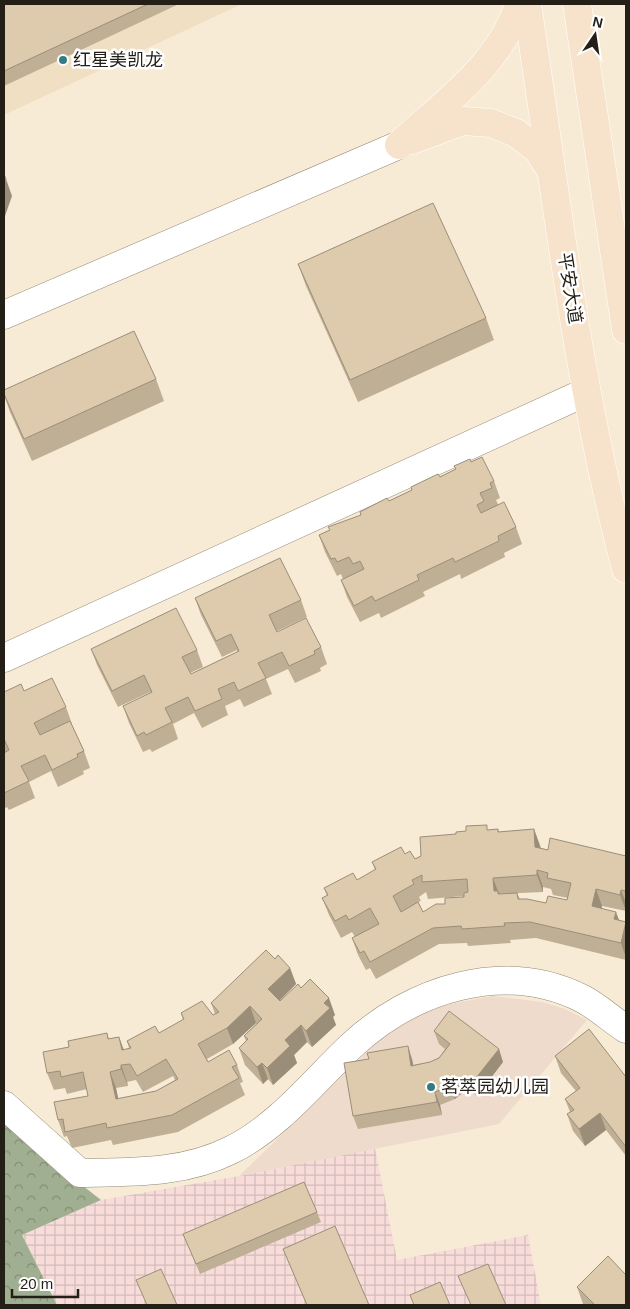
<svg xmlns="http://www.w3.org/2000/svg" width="630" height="1309" font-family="Helvetica,'Noto Sans SC',sans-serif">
<defs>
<pattern id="industrial-grid" width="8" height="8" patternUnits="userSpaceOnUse" patternTransform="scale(1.25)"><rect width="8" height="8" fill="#f7dcda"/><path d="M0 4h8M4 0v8" fill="none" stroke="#d3bcba"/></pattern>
<pattern id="forest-crowns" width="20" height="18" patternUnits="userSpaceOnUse" patternTransform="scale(1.25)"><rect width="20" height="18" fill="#a0af91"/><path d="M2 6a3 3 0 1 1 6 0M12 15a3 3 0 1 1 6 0" fill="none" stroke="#828e75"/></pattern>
</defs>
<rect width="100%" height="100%" fill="#f8ebd6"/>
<path fill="#f0dfc3" d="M4,4H242L4,115Z"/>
<path fill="url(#industrial-grid)" d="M375,1148L397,1260L528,1235L541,1305H57L22,1235L101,1200L239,1176Z"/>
<path fill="#eedbcb" d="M493,996L542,1002L565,1009L587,1020L499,1124L239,1176L379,1040L399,1026L421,1013L444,1005Z"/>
<path fill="url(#forest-crowns)" d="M4,1124L101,1200L22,1235L57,1305H4Z"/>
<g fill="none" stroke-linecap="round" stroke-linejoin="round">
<defs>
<g id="minor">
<path d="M4,315L399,145"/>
<path d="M4,658L586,392"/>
<path d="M4,1105L80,1173C132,1172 183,1174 231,1150C278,1127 313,1082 350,1047C411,989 504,959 583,999C598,1007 612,1020 626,1029"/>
</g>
<g id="major">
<path d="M527,4C556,193 577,384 626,569"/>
<path d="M577,4L626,330"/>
<path d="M412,140L463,121L491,123L516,133L538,150L551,171"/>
<path d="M399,145C443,104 501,64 519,4"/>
</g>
</defs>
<use href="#minor" stroke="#948875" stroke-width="29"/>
<use href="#major" stroke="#fff" stroke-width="29"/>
<use href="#minor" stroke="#fff" stroke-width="28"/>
<use href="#major" stroke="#f7e3cb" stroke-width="28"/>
</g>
<g fill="#bfaf95" fill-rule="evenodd">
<path d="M4,4H179L4,86Z"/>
<path d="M298,264L486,318L494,340L358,402L306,286Z"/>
<path d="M156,379L164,401L32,461L10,412L4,395Z"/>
<path d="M471,462L494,481L500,498L496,500L498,504L516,527L522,544L504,553L505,557L461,579L460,574L423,592L425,596L381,618L379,613L360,622L347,597L341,580L343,579L341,574L337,576L325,552L319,535L361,515L360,512L389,501Z"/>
<path d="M195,598L301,600L307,617L277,631V632L321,647L327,664L320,668L321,671L295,683L288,669L266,679L272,694L244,707L240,699L225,706L228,715L202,728L194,713L173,724L178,739L152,752L150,749L143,752L129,723L123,706L150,693V692L118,707L97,665L91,649L197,650L203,667L190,673L191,674L237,652V650L222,657L201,615Z"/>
<path d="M24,691L66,707L72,724H71L84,751L90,768L83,771L84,774L58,787L51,771L29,782L35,798L9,810L7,807L4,809V692Z"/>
<path d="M498,829L499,832L534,829L541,848L548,850L626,856V911L602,906V908L619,920L626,922V960L536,938L510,940L511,943L468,946L467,943L439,944L376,979L370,968L366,970L358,955L352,938L355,937L352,932L341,938L329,915L322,898L327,896L324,888L357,880L375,870L372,862L405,854L415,859L456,834ZM543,887L551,889L553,895L568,898L567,900L546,903L520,899L517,893L499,894L543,892ZM426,892L428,899L464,896L423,912L418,902L421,901L419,897Z"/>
<path d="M275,959L290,968L296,984L279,1001H280L301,988L335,1015L333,1017L336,1025L312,1047L307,1042L294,1055L297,1063L273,1085L268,1079L263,1084L245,1065L239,1048L246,1041L244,1036L256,1024V1023L233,1044L207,1059L208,1062L237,1065L243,1082L240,1083L245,1095L178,1132L113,1145L111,1140L72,1148L67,1136L64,1137L58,1120L88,1096L87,1089L67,1094L65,1088L54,1090L47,1073L69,1047L107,1033L109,1039L119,1037L124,1050L129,1048L127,1041L159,1033L183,1020L181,1013L213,1015L215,1014L211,1003ZM173,1076L175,1080L156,1091L118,1099L116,1088L128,1086L127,1082L136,1080L143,1092Z"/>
<path d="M434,1031L503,1062L477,1096L467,1089L455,1099L440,1105L442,1115L358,1129L353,1116L412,1059L413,1065L430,1062L439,1058L445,1049L439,1044Z"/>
<path d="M555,1056L626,1077V1156L606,1130L585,1146L573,1131L567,1114L570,1112L565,1099L576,1091L561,1073Z"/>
<path d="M317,1212L321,1222L200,1274L183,1234Z"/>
<path d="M283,1249L369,1305H307Z"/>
<path d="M577,1287L626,1305H585L583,1304Z"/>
</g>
<g fill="#9b8e79">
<path d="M6,179L12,196L4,219V186Z"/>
<path d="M534,829L540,846L542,864L535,847Z"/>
<path d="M537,870L543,887V892L537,875Z"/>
<path d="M493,878L504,907L494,891Z"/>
<path d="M596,889L602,906L598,923L592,906Z"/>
<path d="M621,890L626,903V911L620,895Z"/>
<path d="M616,912L622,928L614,919Z"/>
<path d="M626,922V958L621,943Z"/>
<path d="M290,968L296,984L274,1006L268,989Z"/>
<path d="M329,998L335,1015L333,1017L336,1025L312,1047L306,1031L324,1003Z"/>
<path d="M250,1006L256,1023L233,1044L227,1028Z"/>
<path d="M301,1025L307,1042L294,1055L297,1063L273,1085L267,1068L285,1040Z"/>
<path d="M119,1037L125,1054L122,1050Z"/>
<path d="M408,1046L412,1059L416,1079L411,1066Z"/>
<path d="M499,1049L503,1062L477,1096L472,1083Z"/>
<path d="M262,1063L268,1079L263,1084L257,1067Z"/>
<path d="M121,1065L127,1082L128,1086L121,1069Z"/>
<path d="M110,1072L116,1088L122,1116L116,1099Z"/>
<path d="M463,1076L467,1089L455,1099L450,1086Z"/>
<path d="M435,1092L440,1105L442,1115L437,1102Z"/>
<path d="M600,1113L606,1130L585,1146L579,1129Z"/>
</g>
<g fill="#decbad" stroke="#9b8e79" fill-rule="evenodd">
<path d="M4,4H148L4,71Z"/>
<path d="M4,174L6,179L4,186Z"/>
<path d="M433,203L486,318L350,380L298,264Z"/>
<path d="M134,331L156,379L24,439L4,394V390Z"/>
<path d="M482,457L494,481L490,483L492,488L480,493L484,501L477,505L481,513L504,502L516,527L498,536L499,541L455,562L453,558L417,575L419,580L375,601L372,596L354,606L341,580L364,569L360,561L353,564L349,557L337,562L335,558L331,559L319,535L330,530L328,527L361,515L360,512L387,498L389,501L412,490L411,487L438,474L440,477L456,469L454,466L470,459L471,462Z"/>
<path d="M280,558L301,600L269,615L277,632L306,618L321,647L314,651L315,654L289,666L282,652L258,663L266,678L238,691L234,682L218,689L222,699L195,711L188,697L165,708L172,722L146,735L144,732L137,736L123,706L152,692L144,675L112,691L91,649L176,608L197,650L182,657L191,674L239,651L231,634L216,641L195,598Z"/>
<path d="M52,678L66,707L34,723L40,735L70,721L84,751L77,754L78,757L52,770L45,755L21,766L29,781L4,793V753L9,750L4,739V692L21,684L24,691Z"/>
<path d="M487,825V830L498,829V832L534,829L535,847L548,850L550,838L626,856V891L621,890L620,895L596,889L592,906L616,912L614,919L626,922L621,943L530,922L504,923L505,926L462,929L461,926L433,928L370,962L364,951L360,953L352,938L379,924L370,908L349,920L346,915L335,921L322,898L328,895L324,888L353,873L357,880L376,869L372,862L401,847L405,854L410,851L415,859L421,856L420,837L456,834V832L466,831V826ZM537,870L548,873L547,878L571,883L567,900L548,896L546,903L527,899H518L517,893L498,894V891H494L493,878L537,875ZM422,875V882L467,879L468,892L464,893V897L445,898V904H436L423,912L418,902L401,912L393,896L414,884L412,880Z"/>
<path d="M266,950L275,959L278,955L290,968L268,989L280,1001L298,984L301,988L310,979L329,998L324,1003L330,1008L306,1031L301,1025L285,1040L290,1046L267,1068L262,1063L257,1067L239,1048L248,1039L244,1036L262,1019L250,1006L227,1028L198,1044L208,1062L229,1050L237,1065L232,1067L239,1078L172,1115L107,1128L106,1123L65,1132L63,1119L58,1120L54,1102L88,1096L83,1072L61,1077L60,1071L47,1073L43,1052L69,1047L68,1041L107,1033L108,1039L119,1037L122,1050L131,1048L127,1041L155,1026L159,1033L184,1019L181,1013L202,1001L213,1015L219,1012L211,1003ZM166,1059L178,1079L156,1091L116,1099L110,1072L121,1069V1065L130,1064L137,1076Z"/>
<path d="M449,1011L499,1049L472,1083L463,1076L450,1086L435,1092L437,1102L353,1116L344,1063L369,1059L367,1053L408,1046L411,1066L430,1062L439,1058L450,1044L434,1031Z"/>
<path d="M589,1029L626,1077V1147L600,1113L579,1129L567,1114L574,1110L565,1099L580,1088L555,1056Z"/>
<path d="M304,1182L317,1212L196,1264L183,1234Z"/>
<path d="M335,1226L369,1305H307L283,1249Z"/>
<path d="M608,1256L626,1275V1305H595L577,1287Z"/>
<path d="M488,1264L506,1305H471L458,1276Z"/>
<path d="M161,1269L177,1305H147L136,1280Z"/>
<path d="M440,1282L450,1305H414L410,1295Z"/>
</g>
<g fill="#347b86" stroke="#fff" stroke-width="2">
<circle cx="63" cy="60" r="5"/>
<circle cx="431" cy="1087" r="5"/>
</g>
<g text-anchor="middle" stroke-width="5" stroke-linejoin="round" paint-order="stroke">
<g font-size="18" fill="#231f17" stroke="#fff" text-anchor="start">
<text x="73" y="66">红星美凯龙</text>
<text x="441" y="1093">茗萃园幼儿园</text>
</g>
<g font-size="18" fill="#231f17" stroke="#fff">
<text transform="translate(570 288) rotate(81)" y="6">平安大道</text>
</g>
</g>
<rect width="630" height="1309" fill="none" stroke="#231f17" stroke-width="10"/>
<g transform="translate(595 35) rotate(13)" stroke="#ffffff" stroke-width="4" paint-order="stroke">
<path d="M0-4L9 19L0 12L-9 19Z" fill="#231f17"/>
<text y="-8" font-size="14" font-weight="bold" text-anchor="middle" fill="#231f17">N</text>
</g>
<path d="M12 1289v8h66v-8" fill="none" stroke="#231f17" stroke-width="2.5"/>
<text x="20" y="1289" font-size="15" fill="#231f17" stroke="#ffffff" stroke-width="4" paint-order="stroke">20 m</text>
</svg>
